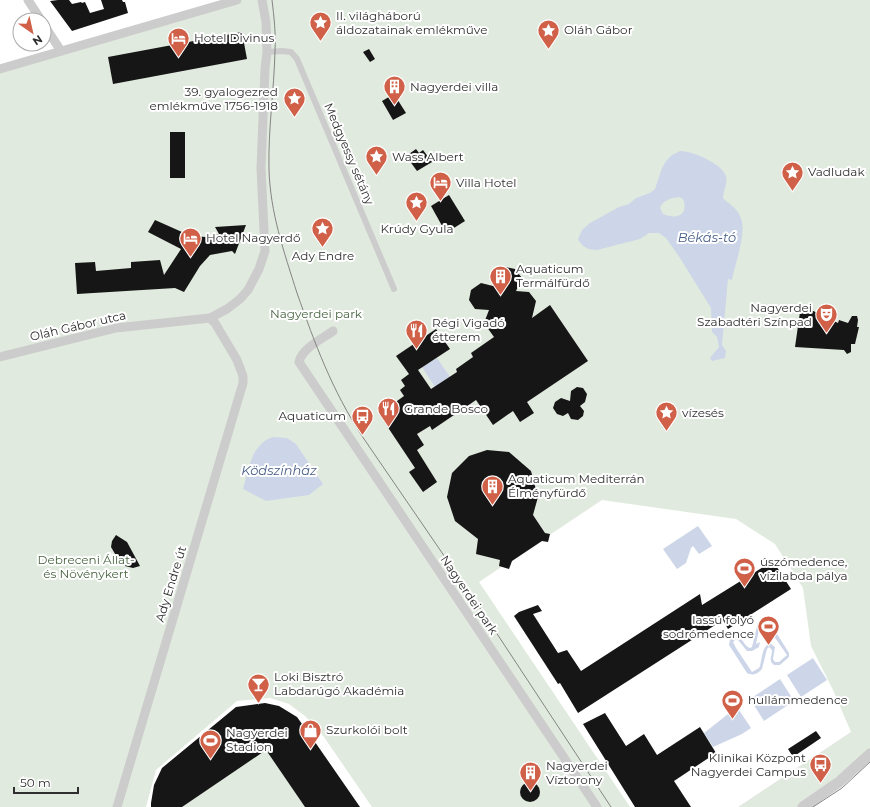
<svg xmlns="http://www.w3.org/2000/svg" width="870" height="807" font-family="Montserrat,sans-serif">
<rect width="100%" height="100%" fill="#fff"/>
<g fill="#e1eade">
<path d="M237,0H870V749L800,807H738L851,732L833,690L811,646L803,588L775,544L736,519L602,500L479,582L630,807H372L324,737L305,716L289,704L270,698L237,701L156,770L146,807H0V69Z"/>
<path d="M266,750L305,807H184L183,806Z"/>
</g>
<g fill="#cdd6e8" fill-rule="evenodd">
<path d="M680,151C693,151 721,163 726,176C728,184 723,191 723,198C729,204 737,208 740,216C748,231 735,263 732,280L728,279L722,345L726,351L725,358L712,361L710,358L719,347L717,337L712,332L711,308L680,258L666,238L659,233H649L640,239L597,250C588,250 582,247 578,239L582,230L590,223L619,207L629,204L636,198L650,193L655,189L662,168L666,161L672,155ZM679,197L683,199C689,215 677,220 663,214L660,208C663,200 671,198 679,197Z"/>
<path d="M437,358L450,377L435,387L422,367Z"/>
<path d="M273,437L287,438L296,444L323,484L309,495L266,501L243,489C249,469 251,444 273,437Z"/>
<path d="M698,526L712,546L699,554L693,546L691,548L686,563L677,569L663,549Z"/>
<path d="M765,619L769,621L789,653V657L780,665H774C768,661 772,656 772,650L769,647L767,649L762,669C758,674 753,676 747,673L729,645L730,639L734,636C743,635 743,646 750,648L752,647L758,622ZM764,622L787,655L779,662H775L773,659L775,647L770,643C762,647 762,658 760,666L759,668L752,672L736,648L733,642L736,639L738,640L747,651H752L759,647L760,642L756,644L760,625Z"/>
<path d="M813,658L827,680L801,697L787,675Z"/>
<path d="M780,679L794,701L764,721L750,699Z"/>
<path d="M737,707L751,728L742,734L713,747L704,733Z"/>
</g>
<g fill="#161616">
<path d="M58,0H69L72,4L81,2L82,3L85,2L90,13L104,9L101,0H122L123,2H125L128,13L72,31L50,1Z"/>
<path d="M242,32L247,59L113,84L108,57Z"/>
<path d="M369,49L375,59L370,62L363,52Z"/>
<path d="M394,94L406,113L393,120L382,101Z"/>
<rect x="170" y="132" width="15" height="46"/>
<path d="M416,149L419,153L423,150L432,162L417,171L409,160L412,158L409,154Z"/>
<path d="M449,195L465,221L446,233L431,206Z"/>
<path d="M155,220L191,236L206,237L219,234L215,227L246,225L235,254L232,251L210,255L200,266L184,292L175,288L77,294L75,263L95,262L96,271L131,268V262L160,260L164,275L181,249L148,232Z"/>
<path d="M505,267L515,269L522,278L516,291L529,292L536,301L532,318L550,305L588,361L527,402L534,413L520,422L513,411L493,425L476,400L432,430L430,426L417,434L424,445L417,450L437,482L423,492L409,472L415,468L379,414L404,396L400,390L405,386L401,380L409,374L396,356L436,329L450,349L418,370L431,389L457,372L456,369L473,357L471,353L494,337L484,323L489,310L475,309L469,300L471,290L481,283L493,286L495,272Z"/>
<path d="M801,305L838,323L839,320L848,323L852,316H857L858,320L857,327H859L855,344H851V352L847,354L844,350L795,347Z"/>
<path d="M577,387L583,388L587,394L585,402L580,406L584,411L583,416L578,420L571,419L568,413L563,416L557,414L553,408L555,402L561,398L570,401L571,391Z"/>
<path d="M487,450L509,452L531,471L538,497L533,515L545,533L550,534L548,542L542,541L512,561L509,569L499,566L500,560L476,554L478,539L455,521L447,497L452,473L469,456Z"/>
<path d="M116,535L127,542L140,566L133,568L125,566L118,559L111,547L112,541Z"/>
<path d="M773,561L791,589L728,629L723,620L578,713L560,683L558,684L514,616L519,612L538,605L542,611L533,614L558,653L567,650L581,671L700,594L702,605Z"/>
<path d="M265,703L279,706L297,717L315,742L360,807H305L266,750L182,807H151V803L154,785L162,768L236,707Z"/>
<path d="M605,713L626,746L644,734L657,755L700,727L716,753L674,781L691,807H635L583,724Z"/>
<path d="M816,731L821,738L793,757L788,749Z"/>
<circle cx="530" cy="792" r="10"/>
</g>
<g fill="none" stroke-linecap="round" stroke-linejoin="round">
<path stroke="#ccc" stroke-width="6" d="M267,52L282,51L291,52L297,59L394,289"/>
<g stroke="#ccc" stroke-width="9">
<path d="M28,0L41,20"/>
<path d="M44,25L61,51"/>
<path d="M0,69L237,0"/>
<path d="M333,331C322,339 302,348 299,362L597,807"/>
<path d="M0,357L116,328L210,318L227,309L240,299L248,290L259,269L265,251L261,168L265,69L267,52L266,22L262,0"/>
<path d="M117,807L243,383V376L237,360L215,323L210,318"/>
</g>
<path stroke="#ccc" stroke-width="11" d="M803,807L839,782L870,754"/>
<g stroke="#848484" stroke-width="1">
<path d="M272,0C274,17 276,34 275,51C274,91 268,130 269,169C270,212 284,252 297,293C315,344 332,390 362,436L486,617L611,807"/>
<path d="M813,807L842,788L870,762"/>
</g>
</g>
<defs>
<symbol id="sight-pin" viewBox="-11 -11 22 30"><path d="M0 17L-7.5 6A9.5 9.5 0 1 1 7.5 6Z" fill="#d06047" stroke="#fff"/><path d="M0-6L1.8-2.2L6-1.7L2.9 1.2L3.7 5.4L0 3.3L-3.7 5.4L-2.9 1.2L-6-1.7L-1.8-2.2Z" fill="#fff"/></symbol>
<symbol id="hotel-pin" viewBox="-11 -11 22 30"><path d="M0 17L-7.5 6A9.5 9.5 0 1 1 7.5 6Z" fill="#d06047" stroke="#fff"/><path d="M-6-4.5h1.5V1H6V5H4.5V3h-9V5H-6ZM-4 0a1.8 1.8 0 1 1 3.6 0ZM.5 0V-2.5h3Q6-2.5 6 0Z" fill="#fff"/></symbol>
<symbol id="building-pin" viewBox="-11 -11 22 30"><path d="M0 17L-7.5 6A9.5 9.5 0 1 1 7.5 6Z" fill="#d06047" stroke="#fff"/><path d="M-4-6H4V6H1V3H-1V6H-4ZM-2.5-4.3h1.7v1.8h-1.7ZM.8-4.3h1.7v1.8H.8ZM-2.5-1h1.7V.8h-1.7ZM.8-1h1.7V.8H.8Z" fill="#fff"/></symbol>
<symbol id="theatre-pin" viewBox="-11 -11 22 30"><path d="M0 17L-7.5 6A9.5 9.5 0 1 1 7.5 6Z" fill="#d06047" stroke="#fff"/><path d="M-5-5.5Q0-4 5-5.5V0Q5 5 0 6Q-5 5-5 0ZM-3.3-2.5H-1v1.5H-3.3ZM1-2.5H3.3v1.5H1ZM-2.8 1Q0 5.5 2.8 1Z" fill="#fff"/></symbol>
<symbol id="restaurant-pin" viewBox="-11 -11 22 30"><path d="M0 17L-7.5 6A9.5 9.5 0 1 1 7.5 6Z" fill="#d06047" stroke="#fff"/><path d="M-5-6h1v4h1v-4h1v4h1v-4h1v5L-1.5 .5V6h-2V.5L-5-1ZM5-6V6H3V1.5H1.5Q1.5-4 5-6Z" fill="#fff"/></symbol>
<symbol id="bus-pin" viewBox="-11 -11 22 30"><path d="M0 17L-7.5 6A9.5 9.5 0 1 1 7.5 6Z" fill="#d06047" stroke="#fff"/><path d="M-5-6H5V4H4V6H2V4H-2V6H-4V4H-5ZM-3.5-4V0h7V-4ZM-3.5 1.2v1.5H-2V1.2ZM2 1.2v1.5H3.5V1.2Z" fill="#fff"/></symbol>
<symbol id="stadium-pin" viewBox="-11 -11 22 30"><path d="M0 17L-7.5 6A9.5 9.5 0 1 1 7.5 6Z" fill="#d06047" stroke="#fff"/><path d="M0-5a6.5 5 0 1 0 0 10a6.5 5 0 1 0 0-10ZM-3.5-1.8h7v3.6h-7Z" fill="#fff"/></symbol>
<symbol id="bar-pin" viewBox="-11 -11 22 30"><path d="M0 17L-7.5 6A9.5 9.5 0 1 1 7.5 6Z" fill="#d06047" stroke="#fff"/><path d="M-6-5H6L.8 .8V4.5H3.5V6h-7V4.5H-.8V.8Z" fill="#fff"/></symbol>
<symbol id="shop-pin" viewBox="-11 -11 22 30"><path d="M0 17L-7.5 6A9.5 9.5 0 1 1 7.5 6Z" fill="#d06047" stroke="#fff"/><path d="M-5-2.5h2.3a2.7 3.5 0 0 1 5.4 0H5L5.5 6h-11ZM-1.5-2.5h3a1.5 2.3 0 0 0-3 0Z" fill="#fff"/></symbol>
</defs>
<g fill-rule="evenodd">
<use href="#sight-pin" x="308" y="10" width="25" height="34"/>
<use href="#sight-pin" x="536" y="18" width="25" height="34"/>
<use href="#hotel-pin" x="166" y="26" width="25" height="34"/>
<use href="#building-pin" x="382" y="74" width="25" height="34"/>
<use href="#sight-pin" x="282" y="86" width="25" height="34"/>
<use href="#sight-pin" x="364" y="144" width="25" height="34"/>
<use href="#sight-pin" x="780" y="160" width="25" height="34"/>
<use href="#hotel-pin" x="428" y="170" width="25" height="34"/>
<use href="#sight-pin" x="404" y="190" width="25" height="34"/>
<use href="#sight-pin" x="310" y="216" width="25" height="34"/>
<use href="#hotel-pin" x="178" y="226" width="25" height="34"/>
<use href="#building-pin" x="488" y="264" width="25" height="34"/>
<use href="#theatre-pin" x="814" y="302" width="25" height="34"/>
<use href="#restaurant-pin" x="404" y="318" width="25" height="34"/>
<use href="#restaurant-pin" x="376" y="396" width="25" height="34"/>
<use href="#sight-pin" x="654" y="400" width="25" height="34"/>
<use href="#bus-pin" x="350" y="404" width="25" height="34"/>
<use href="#building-pin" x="480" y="474" width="25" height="34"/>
<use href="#stadium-pin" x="732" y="556" width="25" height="34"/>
<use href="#stadium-pin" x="756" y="614" width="25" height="34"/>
<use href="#bar-pin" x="246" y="672" width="25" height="34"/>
<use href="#stadium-pin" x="720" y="688" width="25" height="34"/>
<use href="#shop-pin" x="298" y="718" width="25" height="34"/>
<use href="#stadium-pin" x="198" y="728" width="25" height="34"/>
<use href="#bus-pin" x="808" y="752" width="25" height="34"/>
<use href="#building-pin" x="518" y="760" width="25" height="34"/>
</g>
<g text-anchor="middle" stroke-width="4" stroke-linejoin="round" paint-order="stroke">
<g font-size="12" fill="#2f2f2f" stroke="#fff" text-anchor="start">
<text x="336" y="20">II. világháború<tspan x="336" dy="14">áldozatainak emlékműve</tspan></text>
<text x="564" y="34">Oláh Gábor</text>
<text x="194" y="42">Hotel Divinus</text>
<text x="410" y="91">Nagyerdei villa</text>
<text x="278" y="96" text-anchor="end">39. gyalogezred<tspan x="278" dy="14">emlékműve 1756-1918</tspan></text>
<text x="392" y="161">Wass Albert</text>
<text x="808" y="176">Vadludak</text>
<text x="456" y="187">Villa Hotel</text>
<text x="417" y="233" text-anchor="middle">Krúdy Gyula</text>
<text x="206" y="242">Hotel Nagyerdő</text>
<text x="323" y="260" text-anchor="middle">Ady Endre</text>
<text x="516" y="273">Aquaticum<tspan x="516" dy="14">Termálfürdő</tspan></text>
<text x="812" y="312" text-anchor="end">Nagyerdei<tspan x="812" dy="14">Szabadtéri Színpad</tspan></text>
<text x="432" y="327">Régi Vigadó<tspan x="432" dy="14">étterem</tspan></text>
<text x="404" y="413">Grande Bosco</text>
<text x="682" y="417">vízesés</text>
<text x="346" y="420" text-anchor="end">Aquaticum</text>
<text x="508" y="483">Aquaticum Mediterrán<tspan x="508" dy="14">Élményfürdő</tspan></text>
<text x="760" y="566">úszómedence,<tspan x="760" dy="14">vízilabda pálya</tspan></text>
<text x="754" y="624" text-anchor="end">lassú folyó<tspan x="754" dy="14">sodrómedence</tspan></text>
<text x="274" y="681">Loki Bisztró<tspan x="274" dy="14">Labdarúgó Akadémia</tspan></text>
<text x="748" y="704">hullámmedence</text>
<text x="326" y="734">Szurkolói bolt</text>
<text x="226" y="737">Nagyerdei<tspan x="226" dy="14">Stadion</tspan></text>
<text x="806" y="762" text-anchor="end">Klinikai Központ<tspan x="806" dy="14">Nagyerdei Campus</tspan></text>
<text x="546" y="770">Nagyerdei<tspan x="546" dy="14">Víztorony</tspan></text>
</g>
<g font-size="12" fill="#2f2f2f" stroke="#fff">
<text transform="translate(349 154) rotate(67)" y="4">Medgyessy sétány</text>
<text transform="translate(78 326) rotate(-13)" y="4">Oláh Gábor utca</text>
<text transform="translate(171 584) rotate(-73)" y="4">Ady Endre út</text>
<text transform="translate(469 595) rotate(56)" y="4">Nagyerdei park</text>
</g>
<g font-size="12" fill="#496541" stroke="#fff">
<text x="316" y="318">Nagyerdei park</text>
<text x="86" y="564">Debreceni Állat-<tspan x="86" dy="14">és Növénykert</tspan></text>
</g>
<g font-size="13" font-style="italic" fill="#465d87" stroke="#fff">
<text x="707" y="242">Békás-tó</text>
<text x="279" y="475">Ködszínház</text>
</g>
</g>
<g transform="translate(32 32) rotate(146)"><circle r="19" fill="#ffffff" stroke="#acacac"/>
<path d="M0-3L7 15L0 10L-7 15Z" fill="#d06047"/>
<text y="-6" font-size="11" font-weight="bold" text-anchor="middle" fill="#2f2f2f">N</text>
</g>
<path d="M14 787v6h64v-6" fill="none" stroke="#2f2f2f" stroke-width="2"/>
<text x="20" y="787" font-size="12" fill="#2f2f2f" stroke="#ffffff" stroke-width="3" paint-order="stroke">50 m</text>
</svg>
